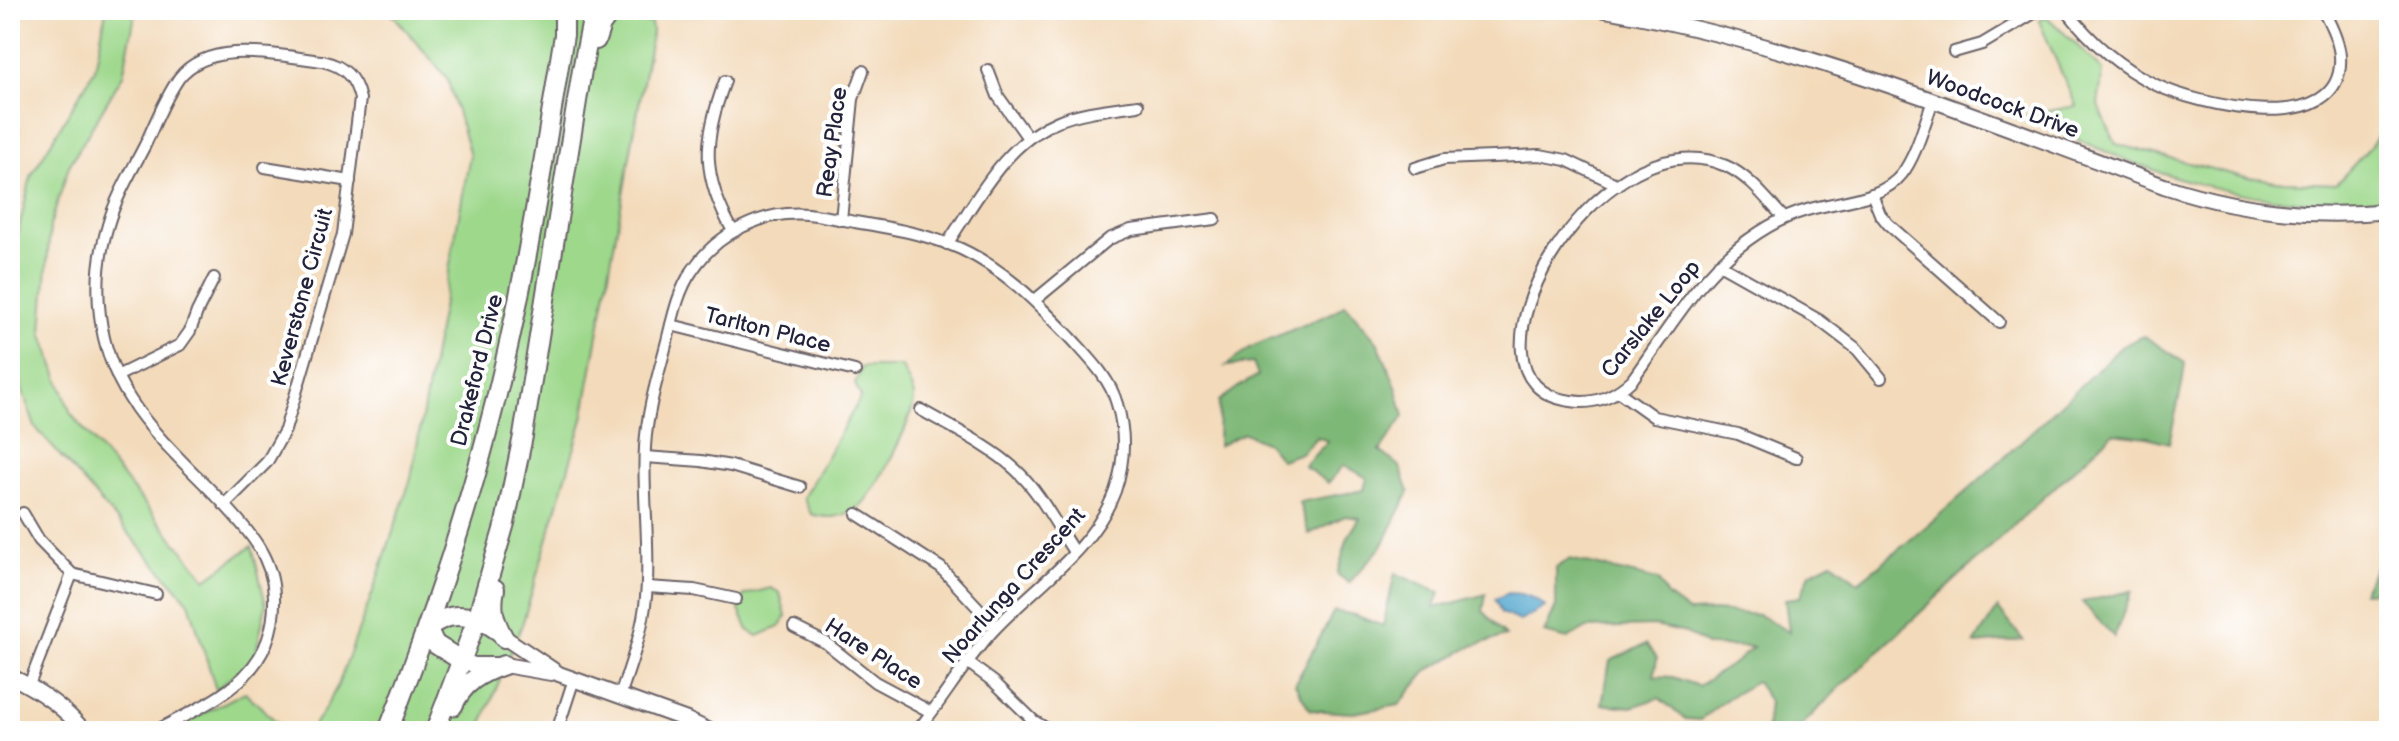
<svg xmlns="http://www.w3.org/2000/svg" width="2399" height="741" font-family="'Balsamiq Sans',sans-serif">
<rect width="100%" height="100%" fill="#fff"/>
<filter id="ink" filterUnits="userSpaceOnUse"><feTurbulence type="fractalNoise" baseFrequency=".0125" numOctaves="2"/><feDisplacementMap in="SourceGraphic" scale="16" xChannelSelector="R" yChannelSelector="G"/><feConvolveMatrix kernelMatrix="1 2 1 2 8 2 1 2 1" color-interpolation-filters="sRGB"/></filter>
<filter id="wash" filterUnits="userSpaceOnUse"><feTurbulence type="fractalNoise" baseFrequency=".006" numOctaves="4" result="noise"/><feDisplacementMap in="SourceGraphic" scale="32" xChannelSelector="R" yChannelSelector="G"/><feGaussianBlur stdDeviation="1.8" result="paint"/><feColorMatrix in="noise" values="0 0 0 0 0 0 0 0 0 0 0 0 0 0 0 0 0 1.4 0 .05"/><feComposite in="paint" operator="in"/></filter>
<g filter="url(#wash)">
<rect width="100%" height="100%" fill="#f3daba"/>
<g fill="#9dd88b" stroke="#607d63" stroke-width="2">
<path d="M106,10H136L123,75L69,166L50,226L42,332L71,414L206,579L252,546L266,605L255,657L216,690L189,602L35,427L10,354V267L31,176L95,69Z"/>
<path d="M389,10H527L651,23L652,32L583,419L523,622L479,731H309L323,712L338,685L372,594L411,478L470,155L447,78Z"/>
<path d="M2046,16L2103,70L2098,105L2116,144L2235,175L2284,182L2336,184L2370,147L2389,121V198C2262,216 2138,172 2027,115L2076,106L2039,21Z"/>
<path d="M862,367H902C905,375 912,387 914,396C916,415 874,496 859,507C845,517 827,520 811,514L803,498L861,397L855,384Z"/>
<path d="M771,588L780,593L786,616L779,627L758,636L748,630L739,610L744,595Z"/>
<path d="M245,692L286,731H243L242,725L227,731H169Z"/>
</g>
<g fill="#7eb877" stroke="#506d59" stroke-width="2">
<path d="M1345,304L1377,341L1396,386L1404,416L1380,451L1400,467L1409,492L1383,545L1349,583L1337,574L1348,537L1360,518L1345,516L1309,534L1299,502L1364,490L1367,478L1344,465L1328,483L1304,466L1328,441L1317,437L1301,453L1281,460L1267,443L1244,433L1218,446L1219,401L1241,385L1258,376L1253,363L1226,366L1251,347L1332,313Z"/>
<path d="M2144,336L2185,363L2182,385L2169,443L2147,437L2113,433L1836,691L1804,723L1801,731H1766L1769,701L1756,682L1728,698L1700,720L1685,719L1659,698L1632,707L1602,704L1610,661L1646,644L1657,658L1654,676L1673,677L1698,686L1737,661L1753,647L1708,646L1686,633L1655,626L1587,628L1568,639L1544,633L1556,607V568L1570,559L1658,580L1667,596L1689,612L1714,611L1759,615L1789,632L1785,599L1800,597L1810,573L1832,562L1858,582C1952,509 2036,428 2122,346Z"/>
<path d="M2387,546L2389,549V591L2362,592Z"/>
<path d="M1395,573L1440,593L1434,608L1486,594L1483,611L1506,636L1472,646L1428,670L1399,705L1353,713L1310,710L1295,684L1334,611L1355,615L1383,626Z"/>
<path d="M2132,591L2114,637L2082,602Z"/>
<path d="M1998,608L2023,640L1974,644Z"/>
</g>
<path fill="#50a4cc" stroke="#396384" stroke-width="2" d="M1508,593C1521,593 1536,597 1545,607L1520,621L1501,613L1495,599Z"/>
</g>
<g filter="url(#ink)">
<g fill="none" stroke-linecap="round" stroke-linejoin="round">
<defs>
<g id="street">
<path d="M2066,10C2090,41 2119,67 2154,84C2196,105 2346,141 2340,56C2339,41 2330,23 2323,10"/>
<path d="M1954,52L1982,44L2039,10"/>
<path d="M988,70L998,96L1028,138"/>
<path d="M725,81C703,140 701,176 733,231"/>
<path d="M265,167L350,181"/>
<path d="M1415,168L1444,159L1540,155L1566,160L1618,185"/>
<path d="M1872,194L1880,214L1888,224L1999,322"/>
<path d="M1784,218C1767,200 1749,176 1726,166C1597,110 1440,385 1571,401C1595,405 1615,396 1632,380C1666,333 1700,274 1748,240C1766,227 1786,216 1807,210C1838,200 1881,201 1902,174C1917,154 1924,124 1933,101"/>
<path d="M841,220L853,99L863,71"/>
<path d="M947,244C978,198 1005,143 1058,121C1083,111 1111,109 1138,105"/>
<path d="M1719,264L1819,320L1857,349L1881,378"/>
<path d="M1035,300L1109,239L1131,230L1215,219"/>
<path d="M671,325L855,371"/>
<path d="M117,376L180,345L190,331L197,312L214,278"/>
<path d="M1619,392L1654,417L1738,434L1796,458"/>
<path d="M921,410C952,428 989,445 1016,470C1040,492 1056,525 1074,552"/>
<path d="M645,457L701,461L731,466L800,487"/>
<path d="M23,513L39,540L72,574L156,594"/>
<path d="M857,514L941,568L996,627"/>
<path d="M647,587L694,590L736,599"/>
<path d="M794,627L826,643L875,682L931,712"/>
<path d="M967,662L994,682L1034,721L1050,731"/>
<path d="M29,685L72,574"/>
<path d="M620,696C631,663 643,631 646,597C651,548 642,497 645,447C647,411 658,376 667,341C673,317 678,291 692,271C717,233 763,210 808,214C824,216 840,219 855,222C891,228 927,234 961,249C1006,270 1037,303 1071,338C1089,358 1110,378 1117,404C1126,434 1125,462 1115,491C1093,551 1032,588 991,633C963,664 943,700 917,731"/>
<path d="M155,731C215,700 277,676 274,596C273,557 248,530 223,503C192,470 155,438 130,399C97,348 90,283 108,225C116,196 133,169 146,143C156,121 165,98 179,78C210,38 279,56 322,61C344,66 355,77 360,99L343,234L285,430L267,462L224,505"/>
<path d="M557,731L574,679"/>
</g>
<g id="secondary">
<path d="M1605,10C1798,43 1981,118 2164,186C2237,210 2312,219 2389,211"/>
<path d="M477,619L559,674L687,720L710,731"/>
<path d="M462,661L474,665H504L551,673"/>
<path d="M10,676C39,690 63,706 84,731"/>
</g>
<g id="highway">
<path d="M596,40L601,25L612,10"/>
<path d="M495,589C491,608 494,621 504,638"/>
<path d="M427,628C444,616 456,613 477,619"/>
<path d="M427,628L435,644L462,661"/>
<path d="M453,706C463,683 480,673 504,665"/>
<path d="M388,731C428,629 464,525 491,418C524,292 543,163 564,35V10"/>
<path d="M435,731L477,619L505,523L523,436L582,70L594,10"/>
</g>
</defs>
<use href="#street" stroke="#6b6267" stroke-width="14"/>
<use href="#secondary" stroke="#6b6267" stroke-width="18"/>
<use href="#highway" stroke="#6b6267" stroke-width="22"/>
<use href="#street" stroke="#fff" stroke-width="10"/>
<use href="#secondary" stroke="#fff" stroke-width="14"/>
<use href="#highway" stroke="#fff" stroke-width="18"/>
</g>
</g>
<g text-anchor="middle" stroke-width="8" stroke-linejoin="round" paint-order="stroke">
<g font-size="22" fill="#22223b" stroke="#fff">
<text transform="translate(2003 103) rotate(20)" y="8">Woodcock Drive</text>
<text transform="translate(831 142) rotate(-82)" y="8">Reay Place</text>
<text transform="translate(301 297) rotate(-75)" y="8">Keverstone Circuit</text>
<text transform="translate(1650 318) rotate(-51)" y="8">Carslake Loop</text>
<text transform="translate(768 329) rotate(14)" y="8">Tarlton Place</text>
<text transform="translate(476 370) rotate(-76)" y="8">Drakeford Drive</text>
<text transform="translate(1013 585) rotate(-48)" y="8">Noarlunga Crescent</text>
<text transform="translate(874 653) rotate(33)" y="8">Hare Place</text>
</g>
</g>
<rect width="2399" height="741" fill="none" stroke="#fff" stroke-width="40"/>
</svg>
